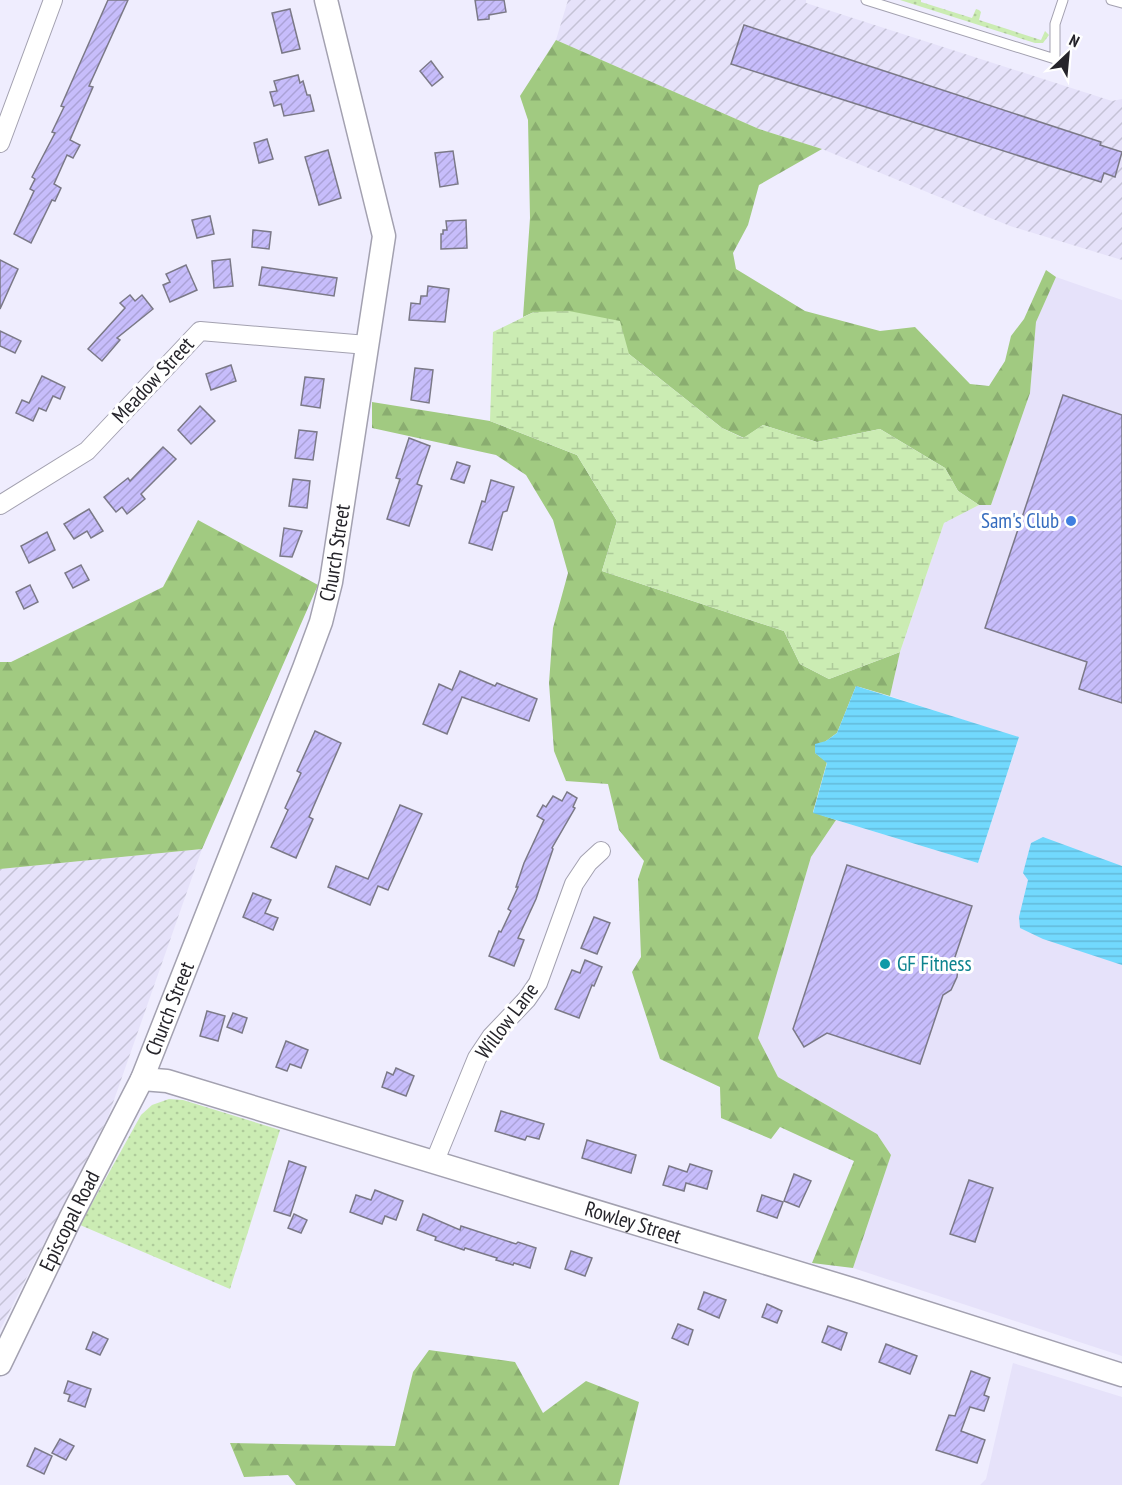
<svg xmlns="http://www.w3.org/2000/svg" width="1122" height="1485" font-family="'PT Sans Narrow',sans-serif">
<defs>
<pattern id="industrial-furrows" width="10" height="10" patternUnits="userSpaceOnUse" patternTransform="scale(1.5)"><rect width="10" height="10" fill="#e6e2fa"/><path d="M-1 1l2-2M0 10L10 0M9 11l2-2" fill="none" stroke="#c5c2d6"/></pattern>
<pattern id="grass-dots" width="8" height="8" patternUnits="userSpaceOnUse" patternTransform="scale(1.5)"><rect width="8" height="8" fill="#cbecb3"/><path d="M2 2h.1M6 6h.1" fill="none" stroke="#aeca9a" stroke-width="1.8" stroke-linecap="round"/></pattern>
<pattern id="forest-firs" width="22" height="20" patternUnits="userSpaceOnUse" patternTransform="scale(1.5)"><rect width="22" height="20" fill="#a1ca81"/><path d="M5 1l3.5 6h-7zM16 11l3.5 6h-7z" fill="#8aad70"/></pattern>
<pattern id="wetland-marsh" width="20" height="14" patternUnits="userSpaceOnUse" patternTransform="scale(1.5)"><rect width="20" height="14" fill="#cbecb3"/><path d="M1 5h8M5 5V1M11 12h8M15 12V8" fill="none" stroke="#aeca9a"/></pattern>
<pattern id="water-rules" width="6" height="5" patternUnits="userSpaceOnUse" patternTransform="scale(1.5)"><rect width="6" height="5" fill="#72d9fd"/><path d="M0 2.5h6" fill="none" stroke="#63bad9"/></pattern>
<pattern id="building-hatch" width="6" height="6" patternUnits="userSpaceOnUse" patternTransform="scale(1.5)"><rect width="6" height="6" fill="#c7bdfb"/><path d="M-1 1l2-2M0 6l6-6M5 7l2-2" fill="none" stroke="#aba2d7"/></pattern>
</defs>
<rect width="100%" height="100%" fill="#efedfe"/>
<g fill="#e6e2fa">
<path d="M1056,277L1122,300V1356L853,1268L891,1155L877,1134L778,1077L758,1038L811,857L836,820L978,863L1019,738L890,696L900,652L944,523L979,505H991L1030,393L1036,322Z"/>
<path d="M1013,1363L1122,1397V1485H980L986,1479Z"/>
</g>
<g fill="url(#industrial-furrows)">
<path d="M568,0H806V3L1112,101L1122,99V260L1010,226L822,149L759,129L556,40Z"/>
<path d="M202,849L108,1117L0,1330V869Z"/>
</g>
<g fill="url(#grass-dots)">
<path d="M900,0H921V2L972,18L976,9L979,10L981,12L979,20L1041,40L1045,31L1049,35L1043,43H1035Z"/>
<path d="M169,1099L183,1100L280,1130L230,1289L80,1225L141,1115L152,1105Z"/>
</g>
<g fill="url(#forest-firs)">
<path d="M556,40L759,129L822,149L759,185L748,225L733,253L736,269L805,311L880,331L915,327L970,384L989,386L1005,361L1011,336L1024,319L1046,270L1056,277L1036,322L1030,393L991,505H979L958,491L945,468L880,429L817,442L763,425L744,438L722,428L629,354L534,312L523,317L530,218L528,120L520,96Z"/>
<path d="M372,402L490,421L577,455L617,521L602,571L784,631L800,664L829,679L900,652L890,696L856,686L837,733L826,741L815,753L827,762L813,812L836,820L811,857L758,1038L778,1077L877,1134L891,1155L853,1268L812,1263L854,1161L780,1127L771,1139L721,1118L720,1087L660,1059L632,972L641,957L638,879L644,861L619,830L608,784L566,781L554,751L549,683L553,628L568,573L553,520L526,475L496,455L372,428Z"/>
<path d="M198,520L318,585L202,849L0,869V662H11L163,587Z"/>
<path d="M429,1350L515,1362L543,1413L586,1381L639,1402L619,1485H296L288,1475L244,1477L230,1443L395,1446L413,1372Z"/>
</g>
<path fill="url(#wetland-marsh)" d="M569,311L620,321L629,354L722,428L743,438L763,425L817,442L880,429L945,468L958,491L979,505L944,523L900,652L829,679L800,664L784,631L602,571L617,521L577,455L490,421L493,332L534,312Z"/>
<g fill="url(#water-rules)">
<path d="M856,686L1019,737L978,863L813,813L827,763L815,753V744L826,741L837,733Z"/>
<path d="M1043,837L1122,866V965L1043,939L1020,928L1019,917L1028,880L1023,873L1031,843Z"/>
</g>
<g fill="url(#building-hatch)" stroke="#7b7987" stroke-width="1.5">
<path d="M108,0H128L89,86L93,87L70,140L80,145L73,158L67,155L54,184L61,188L55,201L52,200L31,243L14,234L34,191L30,189L35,179L32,177L55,133L52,132L64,107L61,106Z"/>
<path d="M475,0H504L506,12L489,15V19L478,20Z"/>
<path d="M290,9L300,49L282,53L272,13Z"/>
<path d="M744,25L1101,142L1100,145L1122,152L1115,177L1104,173L1101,182L731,64Z"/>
<path d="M431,61L443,77L432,86L420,71Z"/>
<path d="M298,75L300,83L303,81L307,95H310L314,111L284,116L281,104L274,106L270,92L277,91L274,81Z"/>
<path d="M267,139L273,159L259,163L254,143Z"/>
<path d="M328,150L341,198L319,205L305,157Z"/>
<path d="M453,151L458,184L440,187L435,153Z"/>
<path d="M210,216L214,234L197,238L192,220Z"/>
<path d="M466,220L467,248L441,249V234H443V230H447L446,221Z"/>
<path d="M253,230L271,232L269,249L252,247Z"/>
<path d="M230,259L233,286L214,288L212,261Z"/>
<path d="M0,260L18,269L0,309Z"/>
<path d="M186,265L197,290L170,302L163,285L170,282L166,274Z"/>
<path d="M262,267L337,278L334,296L259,285Z"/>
<path d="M428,286L449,289L445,322L409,320L411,303L420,304L421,296H427Z"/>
<path d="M130,295L135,301L142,295L153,309L117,338L120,340L102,361L88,349L125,308L120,303Z"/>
<path d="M0,331L21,341L15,353L0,346Z"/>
<path d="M231,365L236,381L211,390L206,374Z"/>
<path d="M415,368L433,370L429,403L411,400Z"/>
<path d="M42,376L65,387L60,399L53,396L46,411L39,408L33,421L16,413L22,400L29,403Z"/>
<path d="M305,377L324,379L320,408L301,405Z"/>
<path d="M1063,395L1122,415V703L1079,689L1087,662L985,628Z"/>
<path d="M200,406L215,421L191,444L178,430Z"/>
<path d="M299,430L317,432L313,460L295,458Z"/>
<path d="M409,438L430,446L417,484L422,486L409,526L387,519L400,479L396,478Z"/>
<path d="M163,447L176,459L141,494L145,499L127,514L122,507L116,512L104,497L128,478L130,481Z"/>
<path d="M457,462L470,466L464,483L451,479Z"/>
<path d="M293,479L310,481L307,508L289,506Z"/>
<path d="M491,480L514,487L507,511L503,512L492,550L469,543L482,501L485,502Z"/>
<path d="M89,509L103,531L91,538L87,531L74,539L64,524Z"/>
<path d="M284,528L302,531L292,557L280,556Z"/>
<path d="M47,532L55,550L29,563L21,546Z"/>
<path d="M81,565L89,580L73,588L65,573Z"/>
<path d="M30,585L38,602L24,609L16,592Z"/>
<path d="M460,671L495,686L497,683L537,699L529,721L462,697L447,734L423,724L439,684L452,690Z"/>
<path d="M315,731L341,743L309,817L313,819L296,858L271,847L288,810L285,808L301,773L297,771Z"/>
<path d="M567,792L577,798L573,807L575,808L552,848L553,849L536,899L518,938L524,940L514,966L489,956L499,931L501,932L511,911L508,909L518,887H516L524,863L544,820L537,816L543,805L546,807L553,796L562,801Z"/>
<path d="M400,805L422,814L388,890L378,886L370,905L328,887L336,866L368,879Z"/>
<path d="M847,865L972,906L954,960L958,968L957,977L951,990L943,995L920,1064L827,1033L804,1047L793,1029Z"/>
<path d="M253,893L271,900L265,913L278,918L273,930L243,917Z"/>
<path d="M594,917L610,923L597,954L581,948Z"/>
<path d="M585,960L602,967L594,986L592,985L579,1018L555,1009L572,970L580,973Z"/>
<path d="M207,1011L225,1016L218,1041L200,1036Z"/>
<path d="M233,1013L247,1018L242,1033L227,1027Z"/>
<path d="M286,1041L308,1050L301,1068L290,1064L287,1071L276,1067Z"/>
<path d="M396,1068L414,1076L406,1096L382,1087L387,1072L393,1075Z"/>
<path d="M501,1111L544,1124L539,1139L527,1136L525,1140L495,1131Z"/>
<path d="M587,1140L636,1155L631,1173L582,1158Z"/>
<path d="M289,1161L306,1167L290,1216L274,1211Z"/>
<path d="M690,1164L712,1171L707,1189L686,1183L684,1191L663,1185L669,1166L687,1172Z"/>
<path d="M794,1174L811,1181L799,1207L784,1201Z"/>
<path d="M969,1180L993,1188L975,1242L950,1234Z"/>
<path d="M375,1190L403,1201L396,1220L385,1216L382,1224L350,1212L356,1195L371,1200Z"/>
<path d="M762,1195L783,1202L777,1218L757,1211Z"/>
<path d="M294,1214L307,1220L301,1233L288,1228Z"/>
<path d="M423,1214L460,1230L461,1226L516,1244L518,1242L536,1248L530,1268L514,1263L513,1265L496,1260L497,1258L465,1248L464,1250L435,1240L436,1237L417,1230Z"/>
<path d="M571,1251L592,1258L585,1276L565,1269Z"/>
<path d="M704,1292L726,1300L719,1318L698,1309Z"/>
<path d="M767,1304L782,1311L777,1323L762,1317Z"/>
<path d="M678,1324L693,1330L688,1345L672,1338Z"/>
<path d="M828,1326L847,1333L841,1350L822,1342Z"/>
<path d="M93,1332L108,1339L100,1355L86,1349Z"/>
<path d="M886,1344L917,1356L910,1374L879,1362Z"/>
<path d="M971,1371L990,1378L984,1395L989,1397L984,1411L970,1407L961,1431L985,1440L977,1463L936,1450L949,1415L955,1416Z"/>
<path d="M68,1381L91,1389L85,1407L68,1401L70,1395L64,1393Z"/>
<path d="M60,1439L74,1446L66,1460L52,1453Z"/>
<path d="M35,1448L52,1456L44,1474L27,1466Z"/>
</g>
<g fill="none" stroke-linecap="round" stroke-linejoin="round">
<defs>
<g id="service">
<path d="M866,0L1055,59V24L1063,0"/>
<path d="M1111,0L1122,3"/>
</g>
<g id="minor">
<path d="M0,143L53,0"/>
<path d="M0,505L87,451L200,331L367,345"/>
<path d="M434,1163L477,1058L491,1037L527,999L538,983L574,884L588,863L601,851"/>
</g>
<g id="tertiary">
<path id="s1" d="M142,1079L167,1081L858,1291L1122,1375"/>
<path id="s2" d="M0,1364L71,1217L142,1079L304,668L321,622L331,582L384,236L326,0"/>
</g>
</defs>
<use href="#service" stroke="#a3a1b0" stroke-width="11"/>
<use href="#minor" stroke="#a3a1b0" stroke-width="20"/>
<use href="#tertiary" stroke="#a3a1b0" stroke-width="25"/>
<use href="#service" stroke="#fff" stroke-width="9"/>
<use href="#minor" stroke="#fff" stroke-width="18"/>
<use href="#tertiary" stroke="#fff" stroke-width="22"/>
</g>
<circle fill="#3f7fe0" stroke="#fff" stroke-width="2" cx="1071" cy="521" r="6"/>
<circle fill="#0f9aa8" stroke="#fff" stroke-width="2" cx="885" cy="964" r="6"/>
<g text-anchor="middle" stroke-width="6" stroke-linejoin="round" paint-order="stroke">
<g font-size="21" fill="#25242a" stroke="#fff">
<text transform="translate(153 380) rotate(-47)" y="7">Meadow Street</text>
<text dy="7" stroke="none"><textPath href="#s2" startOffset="880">Church Street</textPath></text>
<text dy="7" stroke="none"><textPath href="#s2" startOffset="394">Church Street</textPath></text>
<text transform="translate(507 1021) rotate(-53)" y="7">Willow Lane</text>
<text dy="7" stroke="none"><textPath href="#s2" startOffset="159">Episcopal Road</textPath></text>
<text dy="7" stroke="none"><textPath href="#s1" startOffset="512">Rowley Street</textPath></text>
</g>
<g font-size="21" fill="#366cbe" stroke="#fff" text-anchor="end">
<text x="1059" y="528">Sam's Club</text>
</g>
<g font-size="21" fill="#0d838f" stroke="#fff" text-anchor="start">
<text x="897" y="971">GF Fitness</text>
</g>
</g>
<g transform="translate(1068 54) rotate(26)" stroke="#ffffff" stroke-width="4.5" paint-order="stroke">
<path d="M0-4.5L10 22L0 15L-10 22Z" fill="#25242a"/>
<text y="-9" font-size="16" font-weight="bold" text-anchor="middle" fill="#25242a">N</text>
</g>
</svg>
